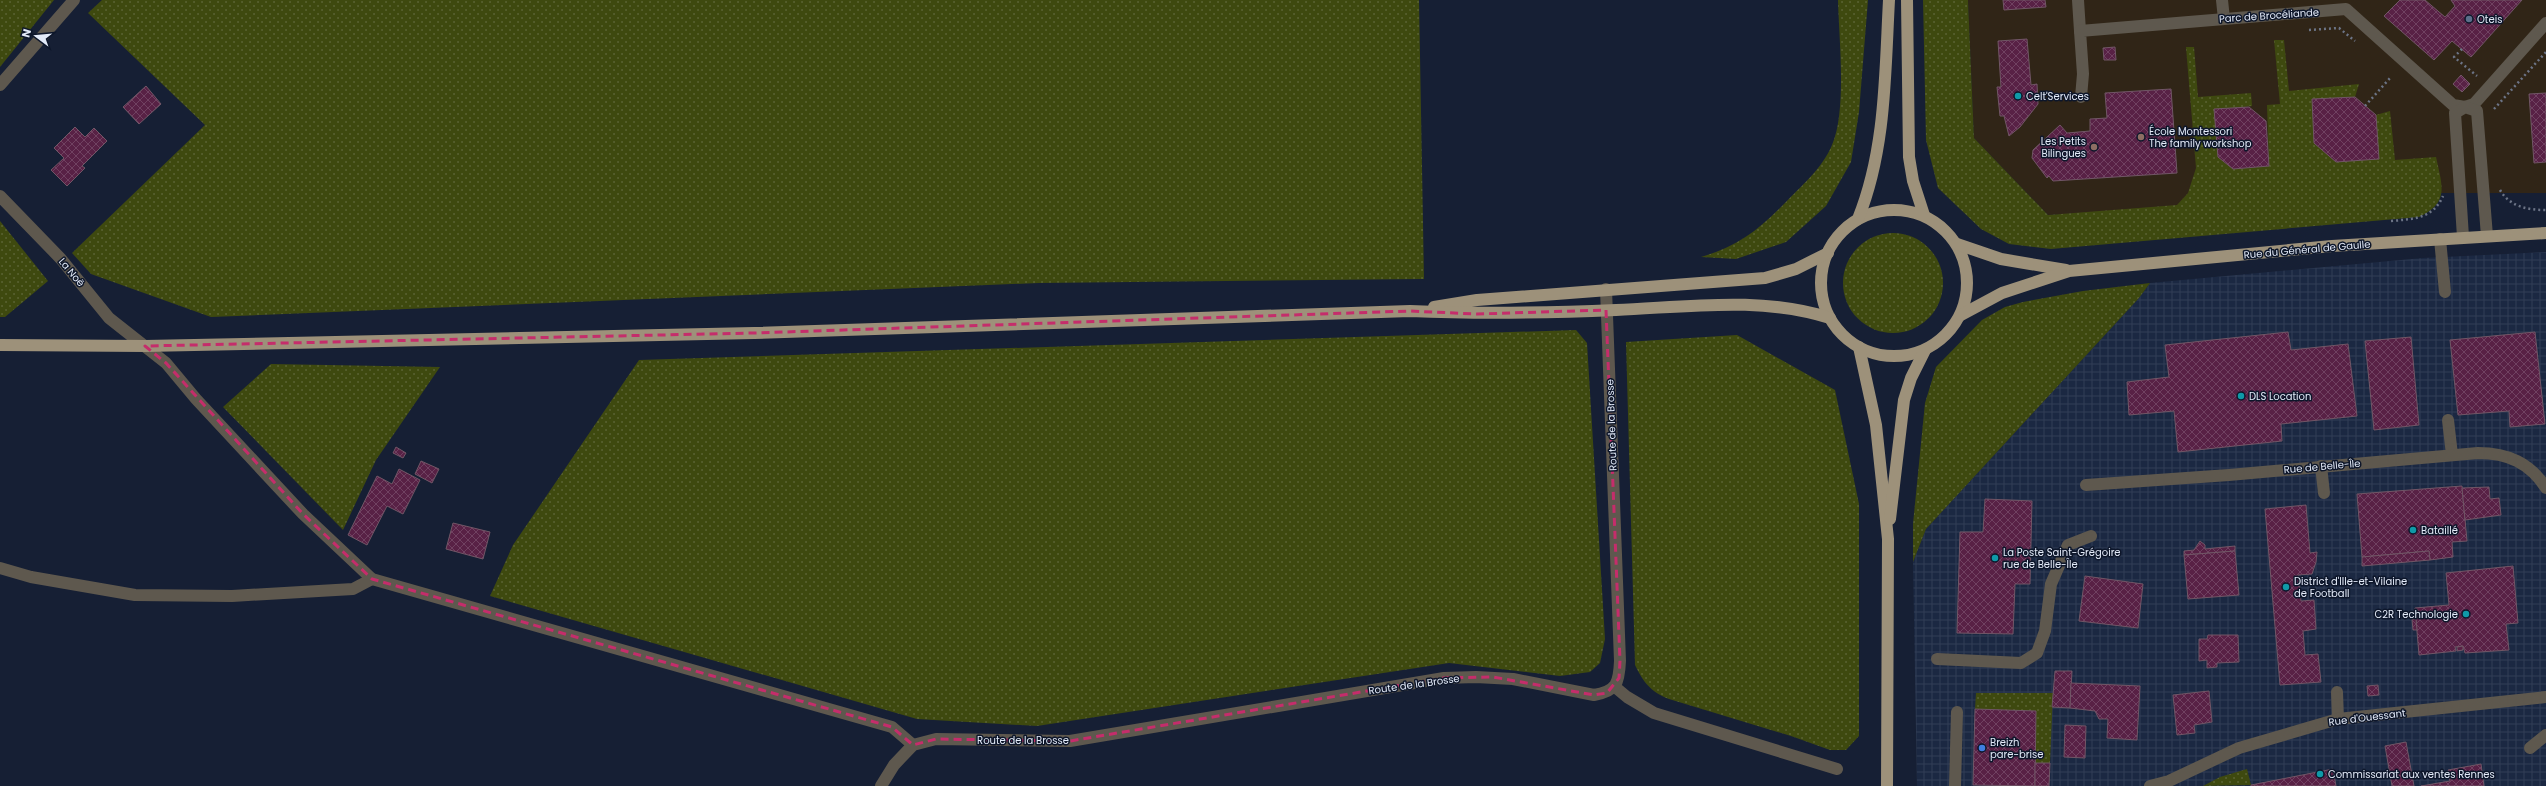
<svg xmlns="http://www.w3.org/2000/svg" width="2546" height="786" font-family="Poppins,sans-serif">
<defs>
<pattern id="industrial-grid" width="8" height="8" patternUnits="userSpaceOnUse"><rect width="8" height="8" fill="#1b2842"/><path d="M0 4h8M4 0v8" fill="none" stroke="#313d55"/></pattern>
<pattern id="grass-dots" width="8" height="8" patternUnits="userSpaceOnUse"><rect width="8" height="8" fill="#3e490f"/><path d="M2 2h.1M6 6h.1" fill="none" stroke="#5a6333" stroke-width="1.8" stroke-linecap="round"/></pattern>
<pattern id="building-cross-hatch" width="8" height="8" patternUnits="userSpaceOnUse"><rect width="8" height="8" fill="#582145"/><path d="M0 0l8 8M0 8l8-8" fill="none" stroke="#704161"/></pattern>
</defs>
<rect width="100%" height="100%" fill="#161f34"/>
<path fill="#302517" d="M1968,0H2546V193H2438L2048,215L1974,138Z"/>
<path fill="url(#industrial-grid)" d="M2546,252V786H1917L1913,562L1926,529L2139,298L2150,283L2423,258Z"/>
<g fill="url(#grass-dots)">
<path d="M0,0H54L0,67Z"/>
<path d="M102,0H1419L1424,279L1039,283L211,317L91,274L72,253L205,125L88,13Z"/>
<path d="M1838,0H1868L1859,112L1851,162L1826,206L1786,242L1736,259L1701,257C1738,246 1757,231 1784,204C1801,186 1822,169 1832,145C1847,110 1839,40 1838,0Z"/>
<path d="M1923,0H1968L1974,138L2048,215L2177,205L2188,193L2196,168L2186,47H2194L2198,97L2251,93L2252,106L2214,110L2218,157L2233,169L2269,166L2267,105L2280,104L2274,40H2284L2289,91L2359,84L2355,97L2312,99L2314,143L2336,162L2378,159L2376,115L2390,111L2395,160L2436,157C2442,185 2450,203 2419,217L2051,249L2009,244L1981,229L1938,188L1926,140Z"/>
<path d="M0,221L48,281L5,317H0Z"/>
<circle cx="1893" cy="283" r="50"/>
<path d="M2150,283L2139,298L1926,529L1913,562V524L1925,403L1936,367L1982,320L2005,307L2023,302L2083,291Z"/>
<path d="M1576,330L1587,343L1605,639L1600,663L1590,672L1560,676L1449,663L1037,726L917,719L490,596L513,545L639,360Z"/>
<path d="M1737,335L1835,390L1859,504V736L1846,750H1830L1791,736L1669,699C1651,692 1643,682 1635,665L1626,342Z"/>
<path d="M271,364L440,367L376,460L343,530L223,407Z"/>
<path d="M1976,693H2053L2050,763H2035L2036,711L1975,709Z"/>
<path d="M2247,769L2251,785L2203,786L2220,777Z"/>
</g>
<g fill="url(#building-cross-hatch)" stroke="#715666">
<path d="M2003,0H2045L2046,7L2004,10Z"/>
<path d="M2400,0H2425L2445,17L2455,6L2451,0H2522L2471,57L2452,41L2434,60L2384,16Z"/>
<path d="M2027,39L2031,85L2037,84L2038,104L2020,127L2009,136L2004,116H2000L1997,87H2001L1998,41Z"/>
<path d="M2115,47L2116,60H2104L2103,48Z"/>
<path d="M2461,75L2470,84L2462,92L2453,84Z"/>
<path d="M146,86L161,104L139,124L123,107Z"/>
<path d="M2171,89L2177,173L2053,181L2049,176L2047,178L2032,158L2033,150L2060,125L2067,133L2090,131V119L2107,118L2105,93Z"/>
<path d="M2546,93V162L2534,163L2529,94Z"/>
<path d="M2355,97L2376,115L2379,159L2336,162L2314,143L2312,99Z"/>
<path d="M2249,107L2266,121L2269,166L2233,169L2218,157L2214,109Z"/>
<path d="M75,127L85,137L94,128L107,141L82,166L85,168L67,186L51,170L64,158L54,148Z"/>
<path d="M2288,332L2291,350L2348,344L2357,416L2281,424L2282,441L2178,452L2174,411L2129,415L2127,382L2169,377L2165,345Z"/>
<path d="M2535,332L2545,424L2510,427L2509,411L2458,415L2450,340Z"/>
<path d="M2411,337L2419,425L2374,430L2365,341Z"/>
<path d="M396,447L406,453L403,458L393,453Z"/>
<path d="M421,461L439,469L432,483L415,474Z"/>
<path d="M399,469L420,480L403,514L387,506L367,545L348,535L377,476L392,484Z"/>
<path d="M2462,486L2467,541L2452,542L2453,557L2430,560L2429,551L2362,557L2357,494Z"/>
<path d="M2489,487L2490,499L2499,498L2501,515L2465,520L2462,488Z"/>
<path d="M1985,499L2032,501L2030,584H2015L2013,634L1957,633L1960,532H1983Z"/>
<path d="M2306,505L2310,553L2317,552L2316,562L2312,574L2298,575L2301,601L2314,600L2316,629L2303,631L2305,655L2318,654L2321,682L2280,685L2265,509Z"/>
<path d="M453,523L490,532L483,559L446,549Z"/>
<path d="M2200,541L2205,545V549L2235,546V551L2184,555V551L2194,550Z"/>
<path d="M2235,551L2239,595L2188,599L2184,555Z"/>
<path d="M2429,551L2430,560L2362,566V557Z"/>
<path d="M2513,566L2518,623L2506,624L2509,650L2465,653L2463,646L2455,647L2456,651L2419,655L2415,608L2449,605L2446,573Z"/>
<path d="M2085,576L2143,584L2138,628L2079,621Z"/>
<path d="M2412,619H2416L2417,630H2413Z"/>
<path d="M2208,635H2238L2239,662L2217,663V667L2207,668V660L2199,661V639H2207Z"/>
<path d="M2463,646V650L2457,651V647Z"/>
<path d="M2055,671H2072L2070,708L2052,707Z"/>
<path d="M2071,683L2140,686L2137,740L2107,738L2108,719H2099L2095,711L2070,708Z"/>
<path d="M2378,685L2379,695L2368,696L2367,686Z"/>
<path d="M2209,691L2212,722L2194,725L2195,733L2177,735L2173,695Z"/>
<path d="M1975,709L2036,711L2035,786L1973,785Z"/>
<path d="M2065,725L2086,726L2085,758L2064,757Z"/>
<path d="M2406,742L2414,786H2392L2385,746Z"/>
<path d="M2035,763H2050L2049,786H2035Z"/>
<path d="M2481,764L2484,786H2421L2450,781L2448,770Z"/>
<path d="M2333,769L2336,786H2251V785Z"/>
</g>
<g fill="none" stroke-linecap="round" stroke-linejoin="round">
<g stroke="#6c7486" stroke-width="2.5" stroke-dasharray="2 3" stroke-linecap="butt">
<path d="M2309,30L2339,28L2355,41"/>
<path d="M2462,49L2454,57L2477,76"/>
<path d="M2365,106L2391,77"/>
<path d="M2494,109L2546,52"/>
<path d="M2500,190C2510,207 2528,210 2546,210"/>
<path d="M2391,221C2413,219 2433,219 2443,196"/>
</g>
<g stroke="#5e584e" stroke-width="12">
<path d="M2078,0L2080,31"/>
<path d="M2222,0L2224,19"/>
<path d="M0,85L74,0"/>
<path d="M2081,97L2083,74L2080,31L2346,9L2453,105L2465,107L2474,104L2546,23"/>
<path d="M0,196L61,259L109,318L166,363L196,399L303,514L372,579L892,727L913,745"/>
<path d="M2463,237L2455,113L2465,107L2477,111L2487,236"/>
<path d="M2440,239L2445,292"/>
<path d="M2448,420L2452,455"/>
<path d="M2321,466L2324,493"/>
<path d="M2086,485L2229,475L2478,453C2508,453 2530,463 2546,488"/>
<path d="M0,568L31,577L135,595L232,596L353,589L372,579"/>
<path d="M1937,659L2021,663L2037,653L2045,631L2051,584L2068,545L2091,536"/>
<path d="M1615,687L1627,697L1654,713L1837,769"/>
<path d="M2337,692L2338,719"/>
<path d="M2530,748L2546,735"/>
<path d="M881,786L894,765L913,745L936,739L1070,741L1444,678L1476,677L1513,679L1594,695C1617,691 1619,683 1620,661L1606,289"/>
<path d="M1955,786L1957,712"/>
<path d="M2150,786L2169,781L2239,748L2338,719L2546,697"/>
</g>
<g stroke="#9d917a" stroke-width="12">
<path d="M1907,0L1909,157L1913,181L1924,215"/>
<circle cx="1894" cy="283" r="73"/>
<path d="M1858,219C1886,150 1885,73 1889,0"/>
<path d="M1957,244L2001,259L2066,270"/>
<path d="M1434,307L1477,300L1765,278L1796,269L1828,253"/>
<path d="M1961,315L2002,293L2069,271L2332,246L2546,233"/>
<path d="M0,345L145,346L754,333L1410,311C1479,314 1547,313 1616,310C1688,307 1761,296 1830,318"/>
<path d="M1859,347L1876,425L1888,539L1887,786"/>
<path d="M1890,519L1904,400L1911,378L1925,350"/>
</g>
</g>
<path fill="none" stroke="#c52d6b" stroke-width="3" stroke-dasharray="8 5" stroke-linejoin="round" d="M1606,310L1620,661L1619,678L1607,693L1594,695L1493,677L1444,678L1070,741L936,739L913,745L892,727L372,579L303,514L166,363L145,346L754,333L1410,311L1477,314Z"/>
<circle fill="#5c6f8a" stroke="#0d162a" stroke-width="1.5" cx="2469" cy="19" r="4"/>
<g fill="#0f9aa8" stroke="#0d162a" stroke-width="1.5">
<circle cx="2018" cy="96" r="4"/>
<circle cx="2241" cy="396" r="4"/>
<circle cx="2413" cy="530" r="4"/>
<circle cx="1995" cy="558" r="4"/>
<circle cx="2286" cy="587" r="4"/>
<circle cx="2466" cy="614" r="4"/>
<circle cx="2320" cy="774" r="4"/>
</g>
<g fill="#8d6e63" stroke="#0d162a" stroke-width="1.5">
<circle cx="2141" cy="137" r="4"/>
<circle cx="2094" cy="147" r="4"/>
</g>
<circle fill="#3f7fe0" stroke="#0d162a" stroke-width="1.5" cx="1982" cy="748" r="4"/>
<g text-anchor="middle" stroke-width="3" stroke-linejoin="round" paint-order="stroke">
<g font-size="10" fill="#e3eaf8" stroke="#0d162a">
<text transform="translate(2269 15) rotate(-4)" y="4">Parc de Brocéliande</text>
<text transform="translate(2307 249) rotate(-5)" y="4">Rue du Général de Gaulle</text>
<text transform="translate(72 272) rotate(50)" y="4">La Noë</text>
<text transform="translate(1611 425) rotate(-92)" y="4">Route de la Brosse</text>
<text transform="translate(2322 466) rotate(-5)" y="4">Rue de Belle-Île</text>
<text transform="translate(1414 684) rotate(-8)" y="4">Route de la Brosse</text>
<text transform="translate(2367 717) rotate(-7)" y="4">Rue d'Ouessant</text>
<text x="1023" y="744">Route de la Brosse</text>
</g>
<g font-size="10" fill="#e3eaf8" stroke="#0d162a" text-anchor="start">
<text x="2477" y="23">Oteis</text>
<text x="2026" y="100">Celt'Services</text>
<text x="2149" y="135">École Montessori<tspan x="2149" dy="12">The family workshop</tspan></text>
<text x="2086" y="145" text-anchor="end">Les Petits<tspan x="2086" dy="12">Bilingues</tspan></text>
<text x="2249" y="400">DLS Location</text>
<text x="2421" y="534">Bataillé</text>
<text x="2003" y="556">La Poste Saint-Grégoire<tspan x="2003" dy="12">rue de Belle-Île</tspan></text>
<text x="2294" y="585">District d'Ille-et-Vilaine<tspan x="2294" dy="12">de Football</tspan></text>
<text x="2458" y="618" text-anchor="end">C2R Technologie</text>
<text x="1990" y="746">Breizh<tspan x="1990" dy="12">pare-brise</tspan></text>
<text x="2328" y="778">Commissariat aux ventes Rennes</text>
</g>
</g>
<g transform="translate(36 36) rotate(286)" stroke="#0d162a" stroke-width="3" paint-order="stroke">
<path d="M0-3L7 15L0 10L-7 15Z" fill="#e3eaf8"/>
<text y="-6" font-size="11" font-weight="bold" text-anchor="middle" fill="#e3eaf8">N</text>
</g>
</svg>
